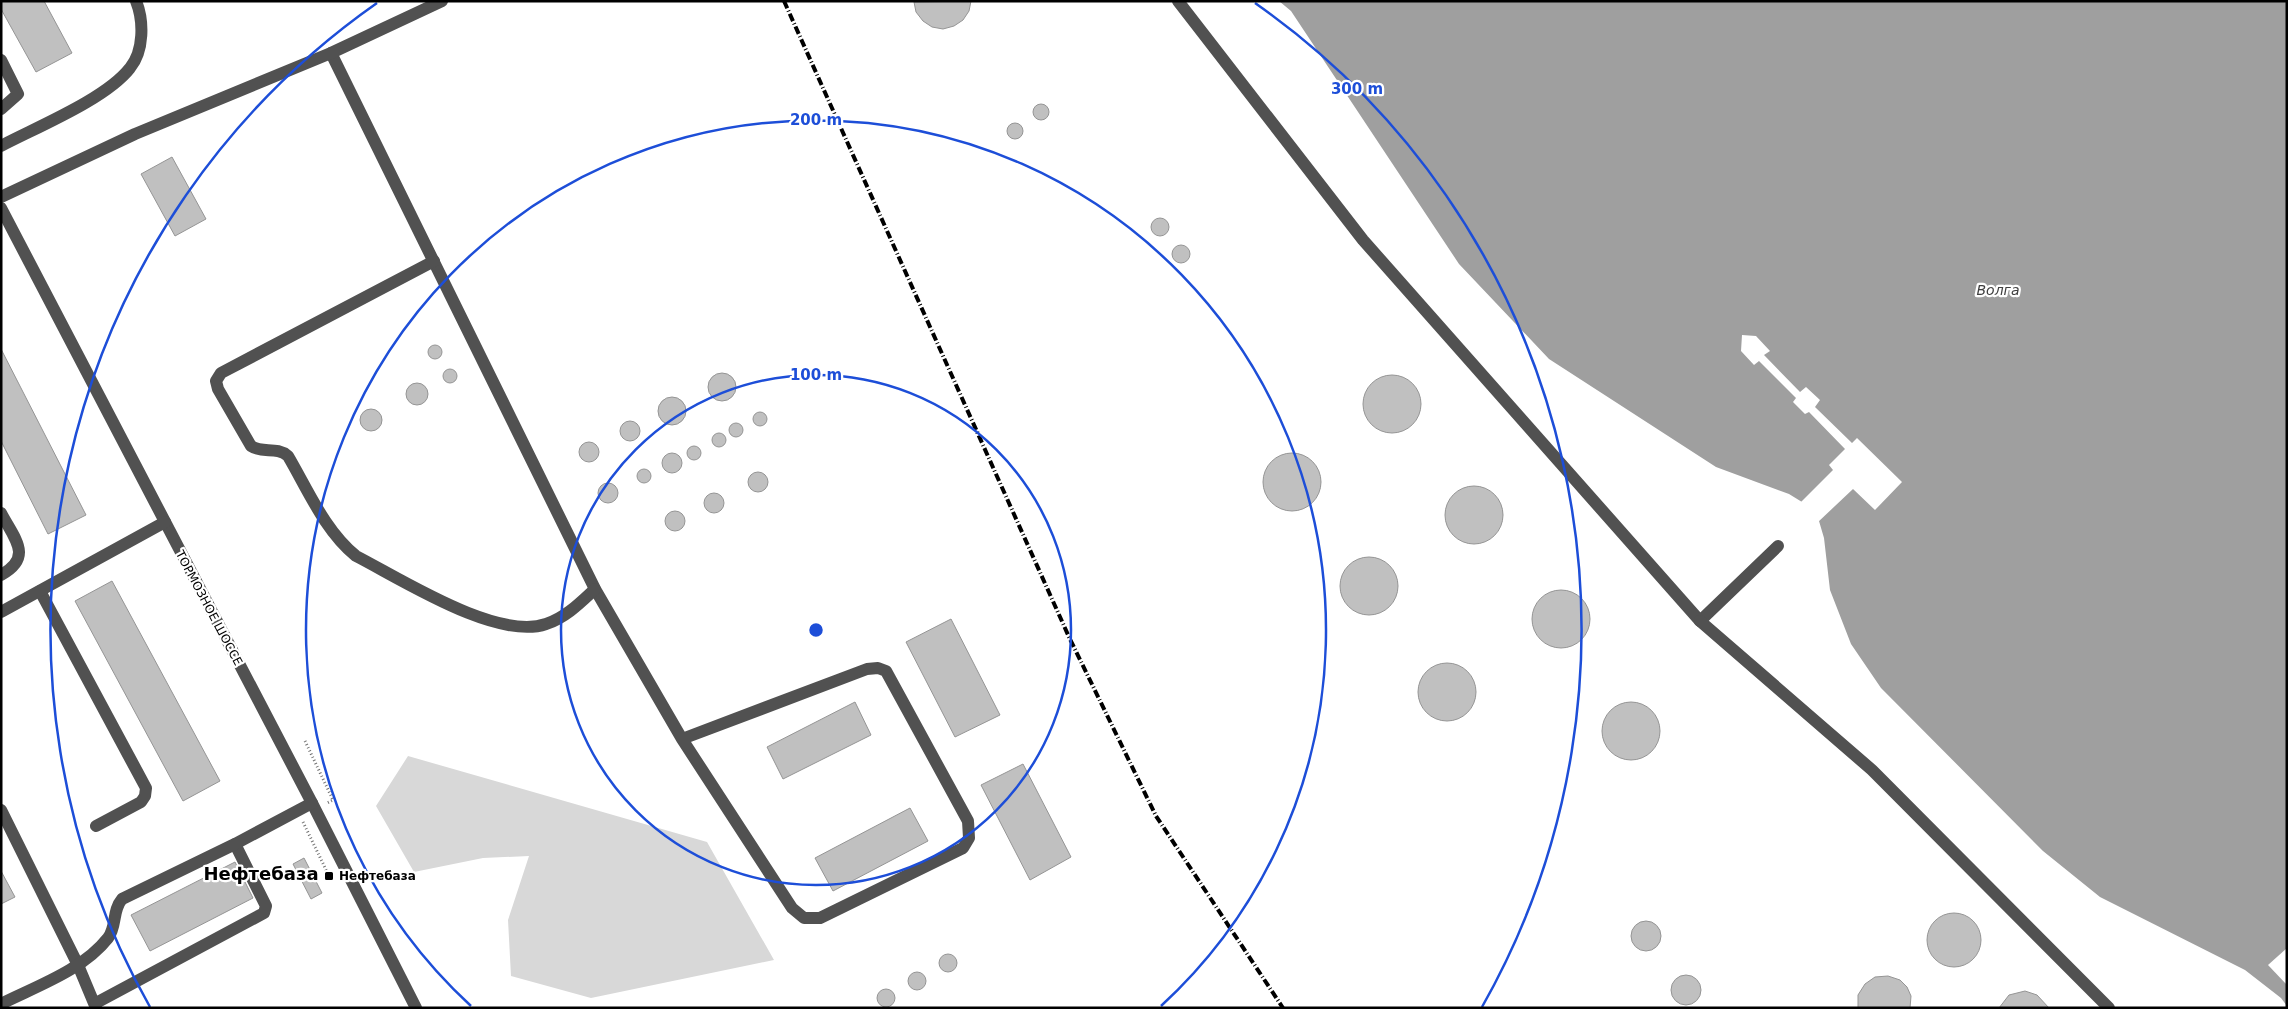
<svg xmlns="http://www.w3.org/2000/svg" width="2288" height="1009" font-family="'DejaVu Sans',sans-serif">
<rect width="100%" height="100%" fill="#fff"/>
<path fill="#d8d8d8" d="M408,756L707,842L774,960L591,998L511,976L508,920L529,856L483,858L414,872L376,806Z"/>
<path fill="#9f9f9f" d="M1279,1H2287V1006L2281,998L2245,970L2100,897L2043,851L1881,688L1851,644L1830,590L1824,538L1819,521L1802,502L1789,494L1716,467L1549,359L1459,264L1291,11Z"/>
<g fill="#fff">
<path d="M1742,335L1756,336L1770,351L1764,355L1800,392L1806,387L1820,400L1815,407L1852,443L1857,438L1902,482L1875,510L1853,489L1817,523L1800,503L1833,470L1829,465L1845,449L1809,412L1805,414L1793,402L1796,398L1759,361L1754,365L1741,351Z"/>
<path d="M2287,948V985L2268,965Z"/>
</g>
<g fill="#c0c0c0" stroke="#959595">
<path d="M1,1H44L72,53L36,72L1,9Z"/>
<path d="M971,1L969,11L963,20L954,26L943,29L932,27L923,21L916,12L914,2Z"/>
<circle cx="1041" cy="112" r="8"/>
<circle cx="1015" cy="131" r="8"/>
<path d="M172,157L206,219L175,236L141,174Z"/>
<circle cx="1160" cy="227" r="9"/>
<circle cx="1181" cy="254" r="9"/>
<circle cx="435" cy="352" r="7"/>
<path d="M1,349L86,515L48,534L1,441Z"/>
<circle cx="450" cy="376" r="7"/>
<circle cx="722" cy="387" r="14"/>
<circle cx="1392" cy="404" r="29"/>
<circle cx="417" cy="394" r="11"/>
<circle cx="672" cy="411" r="14"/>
<circle cx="371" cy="420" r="11"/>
<circle cx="760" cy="419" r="7"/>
<circle cx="630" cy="431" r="10"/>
<circle cx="736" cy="430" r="7"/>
<circle cx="719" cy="440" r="7"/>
<circle cx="589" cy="452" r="10"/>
<circle cx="694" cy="453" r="7"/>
<circle cx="672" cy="463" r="10"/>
<circle cx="1292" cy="482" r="29"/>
<circle cx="644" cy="476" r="7"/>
<circle cx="758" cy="482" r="10"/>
<circle cx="608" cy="493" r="10"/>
<circle cx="1474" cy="515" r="29"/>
<circle cx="714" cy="503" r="10"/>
<circle cx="675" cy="521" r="10"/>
<circle cx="1369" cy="586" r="29"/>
<path d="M112,581L220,781L183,801L75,601Z"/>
<circle cx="1561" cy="619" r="29"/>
<path d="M951,619L1000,715L955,737L906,642Z"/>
<circle cx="1447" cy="692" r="29"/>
<circle cx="1631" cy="731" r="29"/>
<path d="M855,702L871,735L783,779L767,747Z"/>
<path d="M1023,764L1071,857L1030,880L981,785Z"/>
<path d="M910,808L928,841L833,891L815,858Z"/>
<path d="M304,858L322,893L311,899L293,864Z"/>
<path d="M235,862L253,898L150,951L131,915Z"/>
<path d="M1,871L15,897L1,904Z"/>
<circle cx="1954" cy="940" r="27"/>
<circle cx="1646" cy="936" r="15"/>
<circle cx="948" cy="963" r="9"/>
<circle cx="917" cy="981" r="9"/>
<circle cx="1686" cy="990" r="15"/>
<path d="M1888,976L1900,980L1907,987L1911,996L1910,1008H1858V995L1865,984L1875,977Z"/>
<circle cx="886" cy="998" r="9"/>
<path d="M2025,991L2037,995L2049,1008H1999L2009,995Z"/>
</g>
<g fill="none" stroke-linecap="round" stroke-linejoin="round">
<g stroke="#737373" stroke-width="3" stroke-dasharray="1 2.5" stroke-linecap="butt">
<path d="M305,741L333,800L327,803"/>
<path d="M303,822L329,876"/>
</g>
<g stroke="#515151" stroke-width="12">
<path d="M1178,1L1363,240L1700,621L1778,546"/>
<path d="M331,53L595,589L682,739L792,908L804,918H820L963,848L969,838L968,821L886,671L878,668L867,669L682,739"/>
<path d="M1,60L18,94L1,109"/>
<path d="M1,146C37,127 106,99 130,68C144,51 144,21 136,1"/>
<path d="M1,197L135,134L331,53L442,1"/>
<path d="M1,208L312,803L416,1008"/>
<path d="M434,261L221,373L216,381L218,389L251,446C263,454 276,446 288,456C308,490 325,531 356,556C401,579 497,641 546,624C565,618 580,603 595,589"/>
<path d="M1,513C14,538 34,557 1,575"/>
<path d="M40,591L146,788L145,796L141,802L96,826"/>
<path d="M1,612L165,522"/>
<path d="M1700,621L1872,770L2109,1008"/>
<path d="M1,810L78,965L96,1008"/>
<path d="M96,1003L264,913L266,906L235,844"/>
<path d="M1,1004C37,986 83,970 108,938C117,926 112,911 122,899L235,844L312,803"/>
</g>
<path stroke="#000" stroke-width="4" stroke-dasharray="8 2.5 1 2.5" stroke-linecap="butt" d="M784,1L1069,637L1156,816L1283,1008"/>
</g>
<g fill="none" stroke="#1d4ed8" stroke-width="2.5">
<circle cx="816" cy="630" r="255"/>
<path d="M471 1006A510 510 0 1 1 1161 1006"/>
<path d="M150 1007A765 765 0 0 1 377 3M1255 3A765 765 0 0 1 1482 1007"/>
</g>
<rect fill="#000" stroke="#fff" stroke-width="2" x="324" y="871" width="10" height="10" rx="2.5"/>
<g text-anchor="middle" stroke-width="4.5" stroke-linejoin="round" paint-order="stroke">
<g font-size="12" fill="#000" stroke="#fff">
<text transform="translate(209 608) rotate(62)" y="4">ТОРМОЗНОЕ ШОССЕ</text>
</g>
<g font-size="12" font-weight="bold" fill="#000" stroke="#fff" text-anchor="start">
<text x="339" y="880">Нефтебаза</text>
</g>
<g font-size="14" font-style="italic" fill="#404040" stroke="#fff">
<text x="1998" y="295">Волга</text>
</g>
<g font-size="18" font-weight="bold" fill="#000" stroke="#fff">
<text x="261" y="880">Нефтебаза</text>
</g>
</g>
<circle cx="816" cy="630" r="8" fill="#1d4ed8" stroke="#fff" stroke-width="2.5"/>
<g font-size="15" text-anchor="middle" font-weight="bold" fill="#1d4ed8" stroke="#fff" stroke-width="4.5" stroke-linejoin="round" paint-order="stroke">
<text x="1357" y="94">300 m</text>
<text x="816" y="125">200 m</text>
<text x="816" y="380">100 m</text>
</g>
<rect width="2288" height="1009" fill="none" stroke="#000000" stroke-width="5"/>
</svg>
